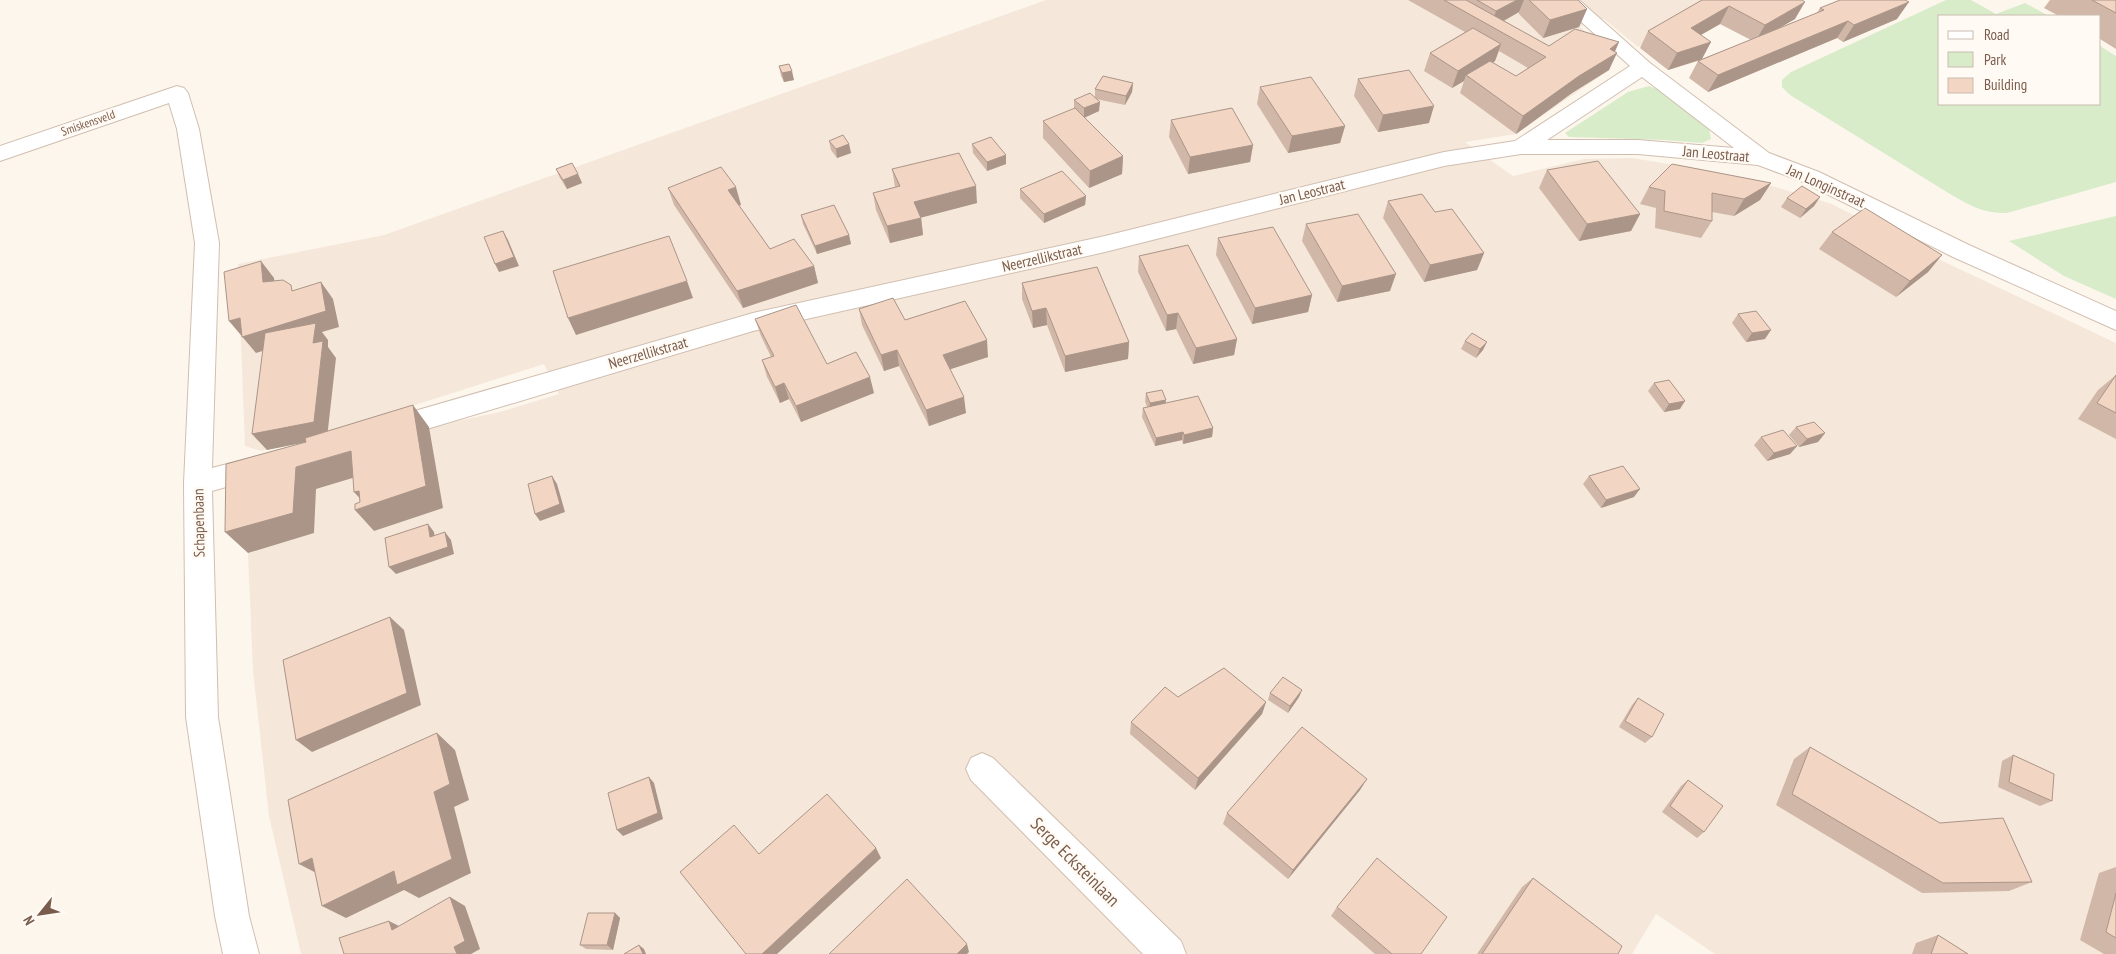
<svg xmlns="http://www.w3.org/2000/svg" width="2116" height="954" font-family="'PT Sans Narrow',sans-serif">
<rect width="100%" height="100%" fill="#fdf6ec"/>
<path fill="#f5e8da" d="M1046,0H1712L1664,34L1638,47L1604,19L1580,26L1611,60L1609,70L1516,134L1465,142L1513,176L1584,159L1632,158L1712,171L1752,180L1832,204L1934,257L2116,343V954H1715L1656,914L1632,954H301L269,816L253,671L248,553V486L429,427L500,412L559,394L544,364L290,445L261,451L245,446L238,264L384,235Z"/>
<g fill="#d8ecc9">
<path d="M1946,0H1971L1996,14L2025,3L2049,16H1940V104H2100V46L2116,56V182L2007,213C1982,213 1971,206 1950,194L1790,95L1782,87V80L1791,72Z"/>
<path d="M1649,86L1661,91L1709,128L1711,139L1702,143L1664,140L1569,137L1565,133L1628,92Z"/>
<path d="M2116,216V299L2064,276L2009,241Z"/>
</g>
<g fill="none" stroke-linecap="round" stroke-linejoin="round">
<defs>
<g id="minor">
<path d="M1557,0H1579L1650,63L1769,153L1819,172L1969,245L2116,311V330L1953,257L1803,182L1758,165L1638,154H1521L1444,166L1105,252L753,331L387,441L378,438L374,430L378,422L387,419L753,313L1105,236L1444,152L1515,141L1630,66ZM1642,77L1734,148L1638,140H1547Z"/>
<path d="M177,86L184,88L188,93L199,129L219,243L212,468L262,455L272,458L276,466L272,474L212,491L218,717L249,916L259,954H223L215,916L186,717L184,483L195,243L177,129L169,103L0,161V146Z"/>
<path d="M982,753L993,758L1181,941L1186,954H1143L971,780L966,769L971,758Z"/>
</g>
</defs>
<use href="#minor" stroke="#d1beb0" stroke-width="2"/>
<use href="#minor" fill="#fff" fill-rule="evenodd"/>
</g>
<g fill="#d1b7a8" fill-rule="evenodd">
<path d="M1408,0H1578L1587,9L1579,27L1543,38L1519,14V12L1504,21L1549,46L1619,42L1615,52L1609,70L1572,93L1516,134L1460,93L1464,81L1452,88L1424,71L1430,53L1465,32ZM1499,51L1528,68L1516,76L1493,63L1495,61Z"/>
<path d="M1702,0L1795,19L1779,28L1817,13L1820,8L1897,19L1843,42L1837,38L1708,92L1689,78L1698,61L1701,60L1668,70L1640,48L1648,31ZM1720,24L1751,40L1702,59L1701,35Z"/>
<path d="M2050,0H2116V49L2100,39V16H2059L2044,8Z"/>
<path d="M779,66L794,80L784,82L781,76Z"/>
<path d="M1358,79L1429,123L1378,132L1354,96Z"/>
<path d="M1133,83L1132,92L1125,105L1096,99L1099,111L1084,117L1123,156L1122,174L1089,188L1043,138V121L1074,109V100L1095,98V89Z"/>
<path d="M1260,87L1345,126L1340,143L1288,153L1257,104Z"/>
<path d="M1171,120L1253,145L1250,162L1188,174L1169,137Z"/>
<path d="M829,141L849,144L851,153L837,158L831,150Z"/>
<path d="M972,144L1006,164L987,171L973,153Z"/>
<path d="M556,169L578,174L582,183L567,189L560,178Z"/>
<path d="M892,169L977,203L921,217L923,235L890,243L876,210L873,193L895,187Z"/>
<path d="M1547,170L1640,214L1631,231L1579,241L1539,188Z"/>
<path d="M1771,183L1760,200L1734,216L1712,212V221L1701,238L1655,228L1656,208L1640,204L1649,187Z"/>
<path d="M668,188L741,205H739L770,249L814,266L818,283L743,308L674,205Z"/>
<path d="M1020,189L1086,196L1085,205L1044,223L1020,198Z"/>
<path d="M1820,197L1814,206L1800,218L1781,207L1787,198Z"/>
<path d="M1388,201L1484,253L1477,270L1424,282L1383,218Z"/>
<path d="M801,215L849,235L851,244L817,254L803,224Z"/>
<path d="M1306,224L1390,291L1337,302L1302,241Z"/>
<path d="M1832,232L1942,255L1928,272L1896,297L1819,249Z"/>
<path d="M1218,238L1312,295L1308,312L1252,324L1216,255Z"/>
<path d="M1139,256L1237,339L1234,355L1193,364L1176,329L1166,331L1138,272Z"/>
<path d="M1022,283L1129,342L1128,359L1065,372L1047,325L1033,328L1022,299Z"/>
<path d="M859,309L905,320L988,357L950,369L966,413L929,426L899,366L884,371L862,325Z"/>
<path d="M1738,314L1765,339L1746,342L1732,323Z"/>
<path d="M755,319L827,364L874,393L801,422L789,399L780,403L767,377L762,360L771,357L761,336Z"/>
<path d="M1465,341L1483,350L1476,358L1461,349Z"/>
<path d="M2116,375V439L2078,419L2098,390Z"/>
<path d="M1654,383L1680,409L1664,412L1648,391Z"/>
<path d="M1146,393L1213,428L1212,437L1183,444L1182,440L1155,446L1142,417L1143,408L1147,407L1145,401Z"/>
<path d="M1796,427L1825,433L1818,442L1799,447L1789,435Z"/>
<path d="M1761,437L1797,446L1790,454L1767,461L1754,445Z"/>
<path d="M1589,476L1634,497L1601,508L1583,484Z"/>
<path d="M1302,690L1299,697L1288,713L1268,700L1270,693Z"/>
<path d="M1178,697L1266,702L1262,714L1195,790L1130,734L1131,722Z"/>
<path d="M1638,698L1652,737L1645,743L1619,727L1632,705Z"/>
<path d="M1810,747L2032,882L2009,891L1922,893L1776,805L1794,759Z"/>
<path d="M2013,755L2052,801L2040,806L1998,787L2002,761Z"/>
<path d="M1367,779L1360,790L1288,879L1223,824L1227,813Z"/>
<path d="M1688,780L1704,832L1697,838L1662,812L1681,786Z"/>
<path d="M2116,867V954H2104L2080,940L2099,873Z"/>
<path d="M1533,878L1618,954H1477L1522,887Z"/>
<path d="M1337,907L1421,954H1375L1331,916Z"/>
<path d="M615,913L620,918L613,950L586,949L580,945Z"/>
<path d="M1938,935L1968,954H1912L1916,943Z"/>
</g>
<g fill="#aa9588">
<path d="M1517,0H1524L1519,12L1492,27L1491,26L1496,11Z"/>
<path d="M1805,2L1795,19L1755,42L1765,25Z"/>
<path d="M1909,2L1897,19L1843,42L1854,25Z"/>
<path d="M1729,6L1720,24L1683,45L1691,28Z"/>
<path d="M1587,9L1579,27L1543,38L1550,20Z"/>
<path d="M1848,21L1837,38L1708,92L1718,75Z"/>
<path d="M1619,42L1613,55L1617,53L1609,70L1572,93L1516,134L1523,116Z"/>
<path d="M1711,42L1702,59L1668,70L1677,53Z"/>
<path d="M1501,44L1495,61L1469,78L1466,75L1464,81L1452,88L1458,71Z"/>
<path d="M792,71L794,80L784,82L782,73Z"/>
<path d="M1133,83L1132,92L1125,105L1126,96Z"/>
<path d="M1100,102L1099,111L1084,118V108Z"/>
<path d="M1434,106L1429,123L1378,132L1383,115Z"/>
<path d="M1345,126L1340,143L1288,153L1292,136Z"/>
<path d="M849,144L851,153L837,158L836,149Z"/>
<path d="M1253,145L1250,162L1188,174L1190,157Z"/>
<path d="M1006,155V164L987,171V162Z"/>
<path d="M1123,156L1122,174L1089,188L1090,171Z"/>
<path d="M578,174L582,183L567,189L563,180Z"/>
<path d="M1771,183L1760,200L1734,216L1744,199Z"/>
<path d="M976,186L977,203L916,219L914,202Z"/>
<path d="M736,187L741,205L734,207L728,190Z"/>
<path d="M1086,196L1085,205L1044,223V214Z"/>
<path d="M1820,197L1814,206L1800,218L1806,209Z"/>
<path d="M1640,214L1631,231L1579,241L1587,224Z"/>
<path d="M921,218L923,235L890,243L887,226Z"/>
<path d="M503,231L508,240L519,266L499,272L495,264Z"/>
<path d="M849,235L851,244L817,254L815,246Z"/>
<path d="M1484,253L1477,270L1424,282L1430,265Z"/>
<path d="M1942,255L1928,272L1896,297L1910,281Z"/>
<path d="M261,261L274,278L277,299L263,282Z"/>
<path d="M814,266L818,283L743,308L737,291Z"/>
<path d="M1396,274L1390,291L1337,302L1342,286Z"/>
<path d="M687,281L693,298L576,335L568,318Z"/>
<path d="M321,282L333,299L339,327L322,332L328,340V347L336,358L327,438L267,450L252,434L313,343L314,335L256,353L229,321Z"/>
<path d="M1312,295L1308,312L1252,324L1255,308Z"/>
<path d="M1046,308L1047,325L1033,328L1032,311Z"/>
<path d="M1178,313L1176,329L1166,331L1167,315Z"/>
<path d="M1771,330L1765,339L1746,342L1752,333Z"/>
<path d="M1237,339L1234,355L1193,364L1196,348Z"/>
<path d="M987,340L988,357L945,371L943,355Z"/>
<path d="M1129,342L1128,359L1065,372V356Z"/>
<path d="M1487,342L1483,350L1476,358L1480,349Z"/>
<path d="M897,350L899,366L884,371L881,355Z"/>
<path d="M870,377L874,393L801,422L796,406Z"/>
<path d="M784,383L789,399L780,403L775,387Z"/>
<path d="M964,397L966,413L929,426L926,410Z"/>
<path d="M1166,400L1165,408L1149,411L1150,403Z"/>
<path d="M1685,401L1680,409L1664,412L1669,404Z"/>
<path d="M413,405L429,427L443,508L374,531L355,510L367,506L354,492Z"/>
<path d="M1213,428L1212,437L1183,444L1184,435Z"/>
<path d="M1183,432L1182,440L1155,446L1156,438Z"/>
<path d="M1825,433L1818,442L1799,447L1807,439Z"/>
<path d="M1797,446L1790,454L1767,461L1774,453Z"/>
<path d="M351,451L369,473L316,489L314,533L248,553L225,532L296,467Z"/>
<path d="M552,476L557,484L565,512L540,521L535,514Z"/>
<path d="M1640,489L1634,497L1601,508L1606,500Z"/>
<path d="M428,524L434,532L436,545L430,537Z"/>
<path d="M445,532L451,540L454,554L396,574L389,567Z"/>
<path d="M390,617L404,630L421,705L312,752L296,740Z"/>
<path d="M1302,690L1299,697L1288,713L1290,706Z"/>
<path d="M1266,702L1262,714L1195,790L1198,778Z"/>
<path d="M437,733L455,750L469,800L454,807L471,873L419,898L404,890L346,918L322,906L434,792Z"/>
<path d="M649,777L654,783L663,819L623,836L617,830Z"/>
<path d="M1367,779L1360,790L1288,879L1293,870Z"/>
<path d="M876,848L881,858L777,954H762Z"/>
<path d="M312,858L324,877L299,864Z"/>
<path d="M450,897L465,906L480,949L471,954H457L454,947Z"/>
<path d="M615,913L620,918L613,950L607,945Z"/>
<path d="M389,921L405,929L392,930Z"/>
<path d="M967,944L969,952L967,954H957Z"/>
<path d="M639,945L644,949L646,954H643Z"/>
</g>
<g fill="#f3d5c3" stroke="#aa9588">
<path d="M1444,0H1466L1549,46L1575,29L1619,42L1610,49L1617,53L1579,76L1523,116L1466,75L1490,61L1516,76L1546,57Z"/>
<path d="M1477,0H1517L1496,11Z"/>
<path d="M1529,0H1578L1587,9L1550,20Z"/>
<path d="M1702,0H1802L1805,2L1765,25L1729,6L1691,28L1711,42L1677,53L1648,31Z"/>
<path d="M1840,0H1905L1909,2L1854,25L1848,21L1718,75L1698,61L1824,10L1820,8Z"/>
<path d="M2092,0H2116V13Z"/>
<path d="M1473,28L1501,44L1458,71L1430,53Z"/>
<path d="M789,64L792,71L782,73L779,66Z"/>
<path d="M1409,70L1434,106L1383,115L1358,79Z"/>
<path d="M1103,76L1133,83L1126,96L1095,89Z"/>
<path d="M1311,77L1345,126L1292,136L1260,87Z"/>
<path d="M1090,93L1100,102L1084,108L1074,100Z"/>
<path d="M1075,108L1123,156L1090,171L1043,121Z"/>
<path d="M1232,108L1253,145L1190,157L1171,120Z"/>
<path d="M843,135L849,144L836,149L829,141Z"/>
<path d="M991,137L1006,155L987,162L972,144Z"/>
<path d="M959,153L976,186L914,202L921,218L887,226L873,193L900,186L892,169Z"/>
<path d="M1598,161L1640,214L1587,224L1547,170Z"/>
<path d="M572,163L578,174L563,180L556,169Z"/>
<path d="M1672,164L1771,183L1744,199L1712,193V221L1664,211L1665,191L1649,187Z"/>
<path d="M721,167L736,187L728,190L770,249L794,239L814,266L737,291L668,188Z"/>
<path d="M1062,171L1086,196L1044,214L1020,189Z"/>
<path d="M1802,186L1820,197L1806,209L1787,198Z"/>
<path d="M1422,194L1435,212L1452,209L1484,253L1430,265L1388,201Z"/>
<path d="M834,205L849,235L815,246L801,215Z"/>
<path d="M1865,208L1942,255L1910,281L1832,232Z"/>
<path d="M1358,214L1396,274L1342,286L1306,224Z"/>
<path d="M1273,227L1312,295L1255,308L1218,238Z"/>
<path d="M503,231L514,257L495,264L484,237Z"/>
<path d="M669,236L687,281L568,318L553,271Z"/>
<path d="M1188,245L1237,339L1196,348L1178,313L1167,315L1139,256Z"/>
<path d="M261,261L263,282L283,280L291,285L292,291L321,282L326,311L242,337L240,318L229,321L224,272Z"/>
<path d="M1097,267L1129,342L1065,356L1046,308L1032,311L1022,283Z"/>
<path d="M893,298L905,320L965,301L987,340L943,355L964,397L926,410L897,350L881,355L859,309Z"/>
<path d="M796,305L827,364L856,352L870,377L796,406L784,383L775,387L762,360L774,356L755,319Z"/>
<path d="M1756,311L1771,330L1752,333L1738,314Z"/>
<path d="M316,323L313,343L323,341L314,422L252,434L265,333Z"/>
<path d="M1472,333L1487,342L1480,349L1465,341Z"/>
<path d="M2116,375V413L2097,403Z"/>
<path d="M1669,380L1685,401L1669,404L1654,383Z"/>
<path d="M1162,390L1166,400L1150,403L1146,393Z"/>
<path d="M1198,396L1213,428L1184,435L1183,432L1156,438L1143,408Z"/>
<path d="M413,405L426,486L355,510V504L360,502L359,491L354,492L351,451L296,467L293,513L225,532L226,464L306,442L305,438Z"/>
<path d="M1814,422L1825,433L1807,439L1796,427Z"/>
<path d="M1783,430L1797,446L1774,453L1761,437Z"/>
<path d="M1623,466L1640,489L1606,500L1589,476Z"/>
<path d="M552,476L560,504L535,514L528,484Z"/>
<path d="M428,524L430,537L445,532L448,547L389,567L385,538Z"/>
<path d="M390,617L407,693L296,740L283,660Z"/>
<path d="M1224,668L1266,702L1198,778L1131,722L1165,687L1178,697Z"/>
<path d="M1283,677L1302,690L1290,706L1270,693Z"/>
<path d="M1638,698L1664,714L1652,737L1625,721Z"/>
<path d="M1302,727L1367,779L1293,870L1227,813Z"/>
<path d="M437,733L450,784L434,792L452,859L397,885L394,871L322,906L312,858L299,864L288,800Z"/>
<path d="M1810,747L1940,823L2003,818L2032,882L1943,883L1792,794Z"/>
<path d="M2013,755L2054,774L2052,801L2009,782Z"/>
<path d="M649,777L658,813L617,830L608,793Z"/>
<path d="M1688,780L1723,806L1704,832L1670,806Z"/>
<path d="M827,794L876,848L762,954H746L680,872L734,825L759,854Z"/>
<path d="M1377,858L1447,917L1421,954H1392L1337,907Z"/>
<path d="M1533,878L1622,946L1618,954H1482Z"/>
<path d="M907,879L967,944L957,954H829Z"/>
<path d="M2116,893V938L2106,932Z"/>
<path d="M450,897L465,941L454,947L457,954H344L339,938L389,921L392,930Z"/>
<path d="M588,913H615L607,945H580Z"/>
<path d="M1938,935L1968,954H1931Z"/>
<path d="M639,945L643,954H624Z"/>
</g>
<g text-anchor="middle" stroke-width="4.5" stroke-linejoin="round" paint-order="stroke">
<g font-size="12" fill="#7a5c4d" stroke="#fffaf3">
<text transform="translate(88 123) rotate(-19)" y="4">Smiskensveld</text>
</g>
<g font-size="15" fill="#7a5c4d" stroke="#fffaf3">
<text transform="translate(1716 154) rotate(5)" y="5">Jan Leostraat</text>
<text transform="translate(1826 186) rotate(24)" y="5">Jan Longinstraat</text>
<text transform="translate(1312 192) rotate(-14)" y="5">Jan Leostraat</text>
<text transform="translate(1042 258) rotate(-13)" y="5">Neerzellikstraat</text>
<text transform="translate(648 353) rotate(-16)" y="5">Neerzellikstraat</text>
<text transform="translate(199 523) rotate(-91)" y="5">Schapenbaan</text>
</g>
<g font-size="18" fill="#7a5c4d" stroke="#fffaf3">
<text transform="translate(1075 862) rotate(45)" y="6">Serge Ecksteinlaan</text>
</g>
</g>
<rect x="1938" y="15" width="162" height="90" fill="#fffaf3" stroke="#cabbb1"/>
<rect x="1948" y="31" width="25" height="8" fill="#ffffff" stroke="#cabbb1"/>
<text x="1984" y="40" font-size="15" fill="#7a5c4d">Road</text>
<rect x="1948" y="52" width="25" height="15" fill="#d8ecc9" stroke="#cabbb1"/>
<text x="1984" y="65" font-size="15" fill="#7a5c4d">Park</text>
<rect x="1948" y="78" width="25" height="15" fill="#f3d5c3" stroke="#cabbb1"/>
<text x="1984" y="90" font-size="15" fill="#7a5c4d">Building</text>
<g transform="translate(40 914) rotate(240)" stroke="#fffaf3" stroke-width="4" paint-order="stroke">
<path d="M0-4L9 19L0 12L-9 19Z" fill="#7a5c4d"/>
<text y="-8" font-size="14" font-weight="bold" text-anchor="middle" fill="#7a5c4d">N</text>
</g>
</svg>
